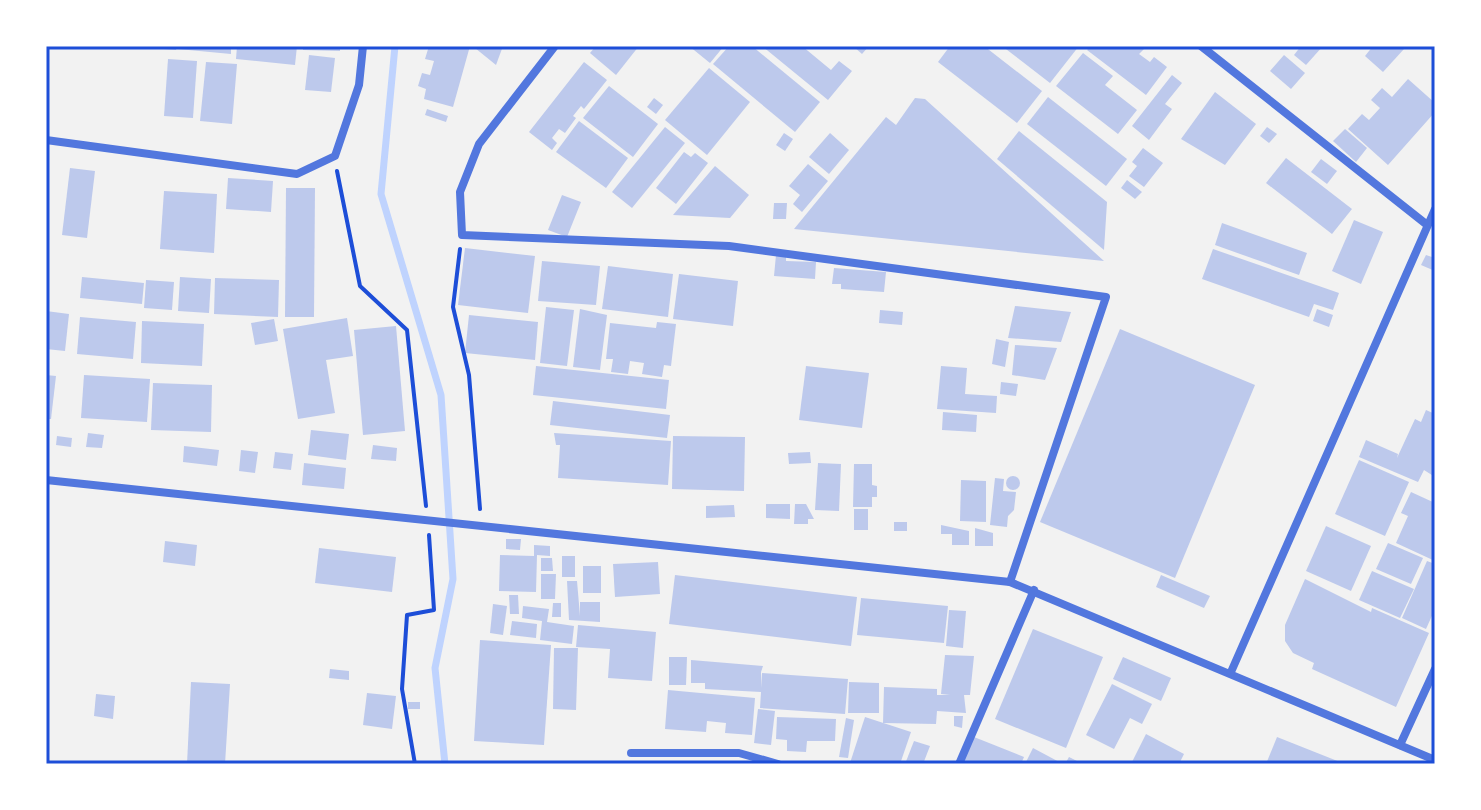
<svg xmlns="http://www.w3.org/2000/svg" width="1481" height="810" font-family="Mulish,sans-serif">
<rect width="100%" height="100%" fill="#f2f2f2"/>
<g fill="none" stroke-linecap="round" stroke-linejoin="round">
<path stroke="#bfd3fe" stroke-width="7" d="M395,46L381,194L441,395L453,579L435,668L445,764"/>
</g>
<g fill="#bdc9ec">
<path d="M151,46H177L176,50L151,48Z"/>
<path d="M178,46H231V54L178,49Z"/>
<path d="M237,46H297L295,65L236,59Z"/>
<path d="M303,46H340V51L303,50Z"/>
<path d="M429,46H470L453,107L424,99L426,89L418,86L422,73L430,75L434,61L425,59Z"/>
<path d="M476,46H503L496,65L475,48Z"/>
<path d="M596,46H639L616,75L590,53Z"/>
<path d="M689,46H724L710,63Z"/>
<path d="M729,46H752L820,102L795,132L713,64Z"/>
<path d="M762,46H802L831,70L839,61L852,71L828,100Z"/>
<path d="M853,46H869L862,54Z"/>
<path d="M950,46H984L1042,91L1017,123L938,62Z"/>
<path d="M1002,46H1079L1050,83Z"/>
<path d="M1091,46H1140L1144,49L1139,54L1150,62L1154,57L1167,67L1146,95L1087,50Z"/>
<path d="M1301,46H1323L1306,65L1294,55Z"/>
<path d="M1373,46H1400L1404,49L1383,72L1365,56Z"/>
<path d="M1083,53L1113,76L1105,85L1137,110L1118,134L1056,86Z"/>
<path d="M309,55L335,58L331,92L305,90Z"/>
<path d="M1284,55L1305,73L1291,89L1270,71Z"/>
<path d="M168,59L197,61L193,118L164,116Z"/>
<path d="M206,62L237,64L232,124L200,121Z"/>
<path d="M584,62L607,80L584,109L581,106L573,116L576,118L565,133L559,129L552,138L557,143L552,150L529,132Z"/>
<path d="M709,68L750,102L707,155L665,120Z"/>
<path d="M1172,75L1182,83L1165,104L1172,109L1149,140L1132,126Z"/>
<path d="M1408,79L1435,103V112L1388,165L1348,129L1362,114L1369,120L1380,108L1371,100L1382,88L1392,97Z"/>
<path d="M609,86L658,124L633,157L583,118Z"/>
<path d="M1215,92L1256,124L1225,165L1181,139Z"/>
<path d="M1048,97L1127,159L1106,186L1027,124Z"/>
<path d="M654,98L663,105L656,114L647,107Z"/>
<path d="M915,98L925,99L1104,261L794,229L886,117L896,125Z"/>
<path d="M427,109L448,116L446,122L425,115Z"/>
<path d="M579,121L628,158L606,188L556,152Z"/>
<path d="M665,127L685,143L632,208L612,192Z"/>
<path d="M1267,127L1277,134L1269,143L1260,136Z"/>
<path d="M1345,129L1367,148L1356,162L1333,141Z"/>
<path d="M1019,131L1107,202L1104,250L997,159Z"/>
<path d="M784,133L793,139L785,151L776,145Z"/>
<path d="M830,133L849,150L829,174L809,157Z"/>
<path d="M1143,148L1163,163L1144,187L1129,176L1137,166L1132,162Z"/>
<path d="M684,152L691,157L695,153L708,163L676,204L656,188Z"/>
<path d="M1286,158L1352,209L1332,234L1266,183Z"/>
<path d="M1321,159L1337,171L1327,184L1311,172Z"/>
<path d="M808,164L828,181L802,212L793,204L800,195L789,186Z"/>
<path d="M715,166L749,195L730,218L673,215Z"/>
<path d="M70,168L95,171L87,238L62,235Z"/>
<path d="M228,178L273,181L271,212L226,209Z"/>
<path d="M1127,180L1142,192L1135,199L1121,188Z"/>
<path d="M286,188H315L314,317H285Z"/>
<path d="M164,191L217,194L214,253L160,249Z"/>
<path d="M562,195L581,202L567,237L548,230Z"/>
<path d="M774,203H787L786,219H773Z"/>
<path d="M1354,220L1383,232L1361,284L1332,271Z"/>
<path d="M1222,223L1307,253L1299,275L1215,245Z"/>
<path d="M465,248L535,256L528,313L458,305Z"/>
<path d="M1213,249L1339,293L1333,310L1314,304L1309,317L1202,279Z"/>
<path d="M776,255L786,256V261L816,262L815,279L774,276Z"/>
<path d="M1426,255L1435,258V271L1421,265Z"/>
<path d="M542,261L600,266L596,305L538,301Z"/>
<path d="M608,266L673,274L668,317L602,309Z"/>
<path d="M834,268L886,272L884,292L841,289V284H832Z"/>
<path d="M679,274L738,281L733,326L673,319Z"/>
<path d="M82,277L144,283L142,304L80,298Z"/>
<path d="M180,277L211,279L209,313L178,311Z"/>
<path d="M215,278L279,280L278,317L214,314Z"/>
<path d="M146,280L174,282L172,310L144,308Z"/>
<path d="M1015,306L1071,312L1061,342L1008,338Z"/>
<path d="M546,307L574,310L567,366L540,363Z"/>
<path d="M580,309L607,315L600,370L573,367Z"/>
<path d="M1317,309L1333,315L1329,327L1313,321Z"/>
<path d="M880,310L903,312L902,325L879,323Z"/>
<path d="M46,311L69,314L65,351L46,349Z"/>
<path d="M469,315L538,322L535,360L465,353Z"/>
<path d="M80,317L136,322L133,359L77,354Z"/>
<path d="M347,318L353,356L326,360L335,413L298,419L283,329Z"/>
<path d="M274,319L278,341L255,345L251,323Z"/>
<path d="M142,321L204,324L202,366L141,363Z"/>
<path d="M657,322L676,324L671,366L664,365L662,377L642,374L644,363L630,361L628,374L611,372L613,359H606L610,323L656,328Z"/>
<path d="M396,326L405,431L363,435L354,330Z"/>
<path d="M1120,329L1255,385L1175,578L1040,522Z"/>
<path d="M996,339L1009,342L1005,367L992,364Z"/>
<path d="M1015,345L1057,348L1045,380L1012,375Z"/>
<path d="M536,366L669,380L666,409L533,395Z"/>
<path d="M806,366L869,373L862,428L799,420Z"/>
<path d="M941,366L967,368L965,394L997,396L996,413L937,409Z"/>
<path d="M46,375L56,376L51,419H46Z"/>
<path d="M84,375L150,379L147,422L81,418Z"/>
<path d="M1001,382L1018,384L1016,396L1000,394Z"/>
<path d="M153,383L212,385L211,432L151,430Z"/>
<path d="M553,401L670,415L667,438L550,425Z"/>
<path d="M1426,410L1435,414V477L1424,470L1418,482L1359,457L1366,440L1398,454L1397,458L1415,419L1421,422Z"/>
<path d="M943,412L977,415L976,432L942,430Z"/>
<path d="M311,430L349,434L346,460L308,455Z"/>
<path d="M88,433L104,435L102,448L86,447Z"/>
<path d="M554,433L671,441L668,485L558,478L560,445H556Z"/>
<path d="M57,436L72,438L71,447L56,445Z"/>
<path d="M673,436L745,437L744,491L672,489Z"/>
<path d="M373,445L397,448L396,461L371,459Z"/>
<path d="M184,446L219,450L217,466L183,462Z"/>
<path d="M241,450L258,452L255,473L239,471Z"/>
<path d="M275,452L293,454L291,470L273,468Z"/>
<path d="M810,452L811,463L789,464L788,453Z"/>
<path d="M1359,460L1409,482L1385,536L1335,514Z"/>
<path d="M304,463L346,468L344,489L302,485Z"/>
<path d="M818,463L841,464L839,511L815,510Z"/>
<path d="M854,464H872V485L877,486V497H872V507H853Z"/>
<circle cx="1013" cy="483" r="7"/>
<path d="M995,478L1004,479L1003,491L1016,492L1014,510L1008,516L1007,527L990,525Z"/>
<path d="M961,480L986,481V522L960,521Z"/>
<path d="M1411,492L1435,503V561L1396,543L1408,516L1401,513Z"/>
<path d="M766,504H790V519L766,518Z"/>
<path d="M795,504H806L814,519H808V524H794Z"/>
<path d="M734,505L735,517L706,518V506Z"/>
<rect x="854" y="509" width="14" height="21"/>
<rect x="894" y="522" width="13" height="9"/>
<path d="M941,525L969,531V545H952V534H941Z"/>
<path d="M1326,526L1371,546L1351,591L1306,571Z"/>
<path d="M975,528L993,533V546H975Z"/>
<path d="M506,539H521L520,550L506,549Z"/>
<path d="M165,541L197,545L195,566L163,562Z"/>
<path d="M1388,543L1423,558L1411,584L1376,569Z"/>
<path d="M534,545L550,546V556L537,555L536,592L499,591L500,555L534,556Z"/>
<path d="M319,548L396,557L392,592L315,583Z"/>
<rect x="562" y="556" width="13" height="21"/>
<path d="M541,558H552L553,571H541Z"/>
<path d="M1427,561L1435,564V609L1426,629L1402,618Z"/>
<path d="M658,562L660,594L615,597L613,564Z"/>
<rect x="583" y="566" width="18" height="27"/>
<path d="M1372,571L1414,589L1400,618L1359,600Z"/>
<path d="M541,574H556L555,599H541Z"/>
<path d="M675,575L857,597L851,646L669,624Z"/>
<path d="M1161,575L1210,596L1204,608L1156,587Z"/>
<path d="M1305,579L1371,612L1372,608L1429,633L1396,707L1312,669L1314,663L1293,653L1285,641V625Z"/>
<path d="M567,581H577L580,616V602H600V622L569,620Z"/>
<path d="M509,595H518L519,614H510Z"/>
<path d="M861,598L948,606L944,643L857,635Z"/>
<path d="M553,603H561V617H552Z"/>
<path d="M493,604L507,606L503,635L490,633Z"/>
<path d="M523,606L549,609L547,622L574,626L572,644L540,640L542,621L522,618Z"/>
<path d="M949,610L966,611L963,648L946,646Z"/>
<path d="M512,621L537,624L536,638L510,635Z"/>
<path d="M578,625L656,632L652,681L608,678L610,649L576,647Z"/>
<path d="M1033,629L1103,657L1066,748L995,719Z"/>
<path d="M480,640L551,645L544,745L474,741Z"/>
<path d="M554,648H578L576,710L553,709Z"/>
<path d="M945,655L974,656L970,695H964L966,713L937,711L936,724L883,723L884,687L937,689V695H950L941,694Z"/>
<path d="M669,657H687L686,685H669Z"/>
<path d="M1123,657L1171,678L1161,701L1113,679Z"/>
<path d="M691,660L763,666L761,672V688L762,673L848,679L845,714L760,708L761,692L705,689V683H691Z"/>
<path d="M330,669L349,671V680L329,678Z"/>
<path d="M191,682L230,684L225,764H187Z"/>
<path d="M849,682L879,683V713H848Z"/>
<path d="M1112,684L1152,704L1142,724L1130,718L1114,749L1086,735Z"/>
<path d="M668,690L755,698L752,735L725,733L726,723L707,721L706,732L665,729Z"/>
<path d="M367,693L396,696L392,729L363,725Z"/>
<path d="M96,694L115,696L113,719L94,716Z"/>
<rect x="408" y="702" width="12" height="7"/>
<path d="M758,709L775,711L771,745L754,743Z"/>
<path d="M954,716H963L962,728L954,726Z"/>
<path d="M777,717L836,719L835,741H807L806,752L787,751V740L776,739Z"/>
<path d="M865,717L911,732L900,764L850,763Z"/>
<path d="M846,718L854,720L848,758L839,757Z"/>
<path d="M1146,734L1184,754L1179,764H1131Z"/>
<path d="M974,737L1024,757L1021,764H961Z"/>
<path d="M1277,737L1345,764H1266Z"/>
<path d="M914,741L930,746L923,764H905Z"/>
<path d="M1033,748L1063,764H1025Z"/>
<path d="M1069,757L1083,764H1065Z"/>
</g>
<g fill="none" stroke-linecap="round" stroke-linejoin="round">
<g stroke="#1d4ed8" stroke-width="4">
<path d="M337,171L360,286L407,330L426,506"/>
<path d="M460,249L453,307L469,375L480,509"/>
<path d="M415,764L402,689L407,615L434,610L429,535"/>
</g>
<g stroke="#5277de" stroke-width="8">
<path d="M555,46L479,144L460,192L462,235L729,246L1106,297L1010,582"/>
<path d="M1201,46L1426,224"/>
<path d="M46,140L297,174L335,156L359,85L363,46"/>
<path d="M46,480L1010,582L1435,760"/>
<path d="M1231,672L1435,209"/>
<path d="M1400,745L1435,669"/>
<path d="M631,753H739L778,764"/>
<path d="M959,764L1034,590"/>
</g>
</g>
<rect width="1481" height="810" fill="none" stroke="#ffffff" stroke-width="96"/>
<rect x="48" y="48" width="1385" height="714" fill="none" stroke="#1d4ed8" stroke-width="3"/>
</svg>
